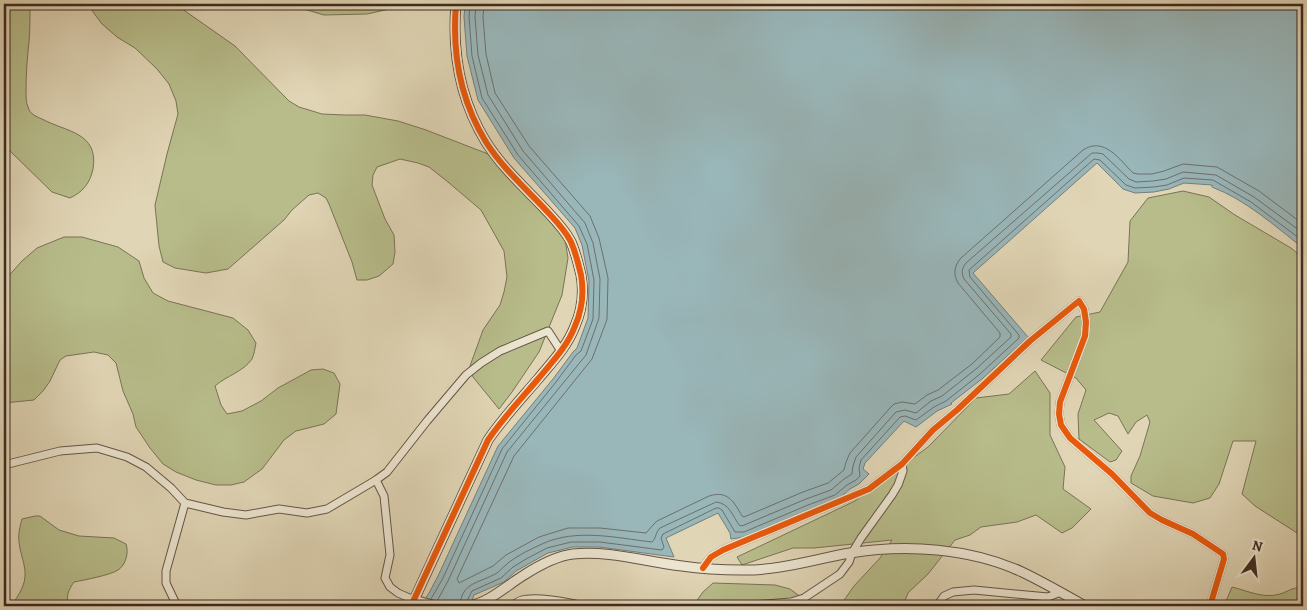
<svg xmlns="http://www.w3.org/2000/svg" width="1307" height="610" font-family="Alegreya,serif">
<rect width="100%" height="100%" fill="#e0d5b5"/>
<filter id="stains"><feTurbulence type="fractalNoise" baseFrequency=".004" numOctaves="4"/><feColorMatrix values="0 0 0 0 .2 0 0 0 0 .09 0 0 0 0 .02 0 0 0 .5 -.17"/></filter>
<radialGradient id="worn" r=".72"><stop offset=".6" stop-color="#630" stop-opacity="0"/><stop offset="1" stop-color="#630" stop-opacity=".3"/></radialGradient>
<g fill="#b7bc8a" stroke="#7a7356">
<path d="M4,4H30C30,16 30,30 29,42C27,60 26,74 26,92C26,97 26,103 28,107C30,114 35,116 42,119C66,132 99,132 93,169C90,183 83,192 70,198L52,192L10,151L4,148Z"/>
<path d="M90,4H175L235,46L289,101L299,107L322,114L345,115H365L398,121L426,130L496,157L564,233L568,258L562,295L539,352L512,392L499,409L473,377L470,366L483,330L500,305L504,292L507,277L504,251L481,210L448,182L429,167L418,163L400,159L377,167L373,175L372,185L385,219L394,235L395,252L393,264L379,276L367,280H357L352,262L329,204L326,198L318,193L309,195L292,210L284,220L228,269L206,273L175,268L163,262L159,246L155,205L167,154L178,114L176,101L169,84L157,69L135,48L117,37L102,24L93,12Z"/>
<path d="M287,4H412L367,14L324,15Z"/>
<path d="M1183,191L1209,197L1235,215L1291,248L1303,258V530L1297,533L1255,506L1242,494L1256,441H1233L1219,484L1210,498L1193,503L1153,496L1131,483V476L1140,456L1150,422L1147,415L1136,422L1128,434L1118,416L1109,413L1094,420L1122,451L1116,460L1110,462L1079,439L1078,414L1086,390L1076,378L1041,360L1076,317L1100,312L1128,262L1130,221L1148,198Z"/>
<path d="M64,237H82L118,247L139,261L144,278L153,293L168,301L233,318L248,330L256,343C255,348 254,355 252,359C243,372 226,376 215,386L221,405L227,414L242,411L261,401L278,388L311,370L323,369L334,373L340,384L336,414L324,424L296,431L284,440L262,469L244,482L231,485H216L196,480L176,472L163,464L150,448L136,427L133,414L123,391L116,363L108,355L94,352L66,356L60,360L50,381L43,391L34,400L4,403V281L22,261L37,248Z"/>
<path d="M1035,371L1050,393V435L1065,467L1063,489L1091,509L1072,528L1062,533L1036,515L1017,522L981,527L970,535L955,540L928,574L908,593L903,606H840L854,586L880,558L892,540L814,548H793L742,565L737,557L855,501L928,447L976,398L1009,394Z"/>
<path d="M35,516H40L59,530L79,536L114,538L126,544C129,552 126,565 118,570C111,575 84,580 74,582C69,589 65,597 69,606H9L12,605C17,597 24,588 25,577C26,565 20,554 19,542C18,534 20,526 22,519Z"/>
<path d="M713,583L775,585L790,589L813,606H693L703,592Z"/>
<path d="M1232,587C1248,591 1264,599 1280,594C1290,591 1291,587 1303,588V606H1224Z"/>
</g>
<path fill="#99b6b9" stroke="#757e7d" d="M465,4H1303V248C1275,226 1246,200 1212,187V185L1184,183L1169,189L1154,192L1135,193L1123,189L1097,163L973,273L1028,337L983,378L951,403L952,404L937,411L916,427L904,421L865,463L863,469L869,474L859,484L850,489L838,499L810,509L744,537L731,539L730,533L718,513L666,538L674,557L599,547H573L548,553L516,571L504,582L474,595L470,606H420L429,593L438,576L498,446L553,379L573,352L577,348L588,318L589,281L582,245L575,228L514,158L478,100L467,56L464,17Z"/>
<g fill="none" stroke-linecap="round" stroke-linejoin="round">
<g stroke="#6c706e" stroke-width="1">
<path d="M484,4L483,17L486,54L495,93L529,146L590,216L599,238L608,278L607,319L605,325L592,359L514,456L457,579L459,583L493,566L506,555L539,537L568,528H600L646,533L653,525L657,521L709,496C728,490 734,502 742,516L744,517L803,492L828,483L844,470L846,462L850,453L890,408L894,404L902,402L915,404L927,395L938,390L972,364L1000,337V333L958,283C953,274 954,266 961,258L1083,150C1104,136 1120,160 1133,173L1138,174H1152L1164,171L1183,164L1217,167L1259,191L1303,224"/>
<path d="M431,599L443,578L502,449L556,382L576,355L581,351L593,319L594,280L587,244L579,226L518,155L482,98L472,56L469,17L470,4"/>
<path d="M437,601L448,581L507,452L586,355L599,318L600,279L593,243L585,223L523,151L488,95L478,55L475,17L476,4"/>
<path d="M467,601L472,591L501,578L513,567L526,559L547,548L571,542H600L662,550L664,547L661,538L663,534L716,508H719L722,510L735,532H744L808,505L835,495L847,485L856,480L860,476L859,468L861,460L900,417L905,416L916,420L934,407L946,401L980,374L1019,338V335L970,277L969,270L1094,159L1100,160L1126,185L1135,188L1154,187L1167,185L1184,178L1213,180L1251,202L1303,241"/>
<path d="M460,606C461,582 480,583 497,573C501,570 504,566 508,563C518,555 531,549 542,544C576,528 617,538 652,542C656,539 655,533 660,528L716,502C729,503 733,516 739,525L742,526L806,499L831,490L844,479L852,474L853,466L856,457L896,412L905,410L916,413L931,401L942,396L976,369L1011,337V334L964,279C961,273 962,268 966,263L1092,153H1098L1103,154L1129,179L1136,182L1153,181L1166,179L1183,172L1216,175L1254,197L1303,233"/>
</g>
<defs>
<g id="minor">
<path d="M4,465L60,451L97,448L127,457L146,467L171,488L185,503L223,512L246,515L279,509L307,513L327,509L376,480L387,472L427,421L466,375L481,363L500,351L548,331L561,351"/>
<path d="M376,480L384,496L390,555L385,578L390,587L398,593L414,600L411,606"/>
<path d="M703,568L711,557L723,550L869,489L902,464L933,430L957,410L1030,341L1079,301L1084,309L1086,322L1085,336L1060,402L1059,414L1061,425L1070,438L1112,474L1150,513L1162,520L1193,534L1223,554L1224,559L1210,606"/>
<path d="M491,598V606"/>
<path d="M177,606L166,583V571L185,503"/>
<path d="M511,606C515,604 518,601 522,600C534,596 569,602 582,606"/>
<path d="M740,606L791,602L804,598L840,574L849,562L852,553L861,538L892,495L898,485L903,471L902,464"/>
<path d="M937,606L944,596L953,592L974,590L1048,597L1061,592"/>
</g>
<g id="tertiary">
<path d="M436,606L414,600L488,440C503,418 521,399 538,379C552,362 567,347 575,326C582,310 584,292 581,275C578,263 576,253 571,242C564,228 553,218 543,207C523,186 501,166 486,142C460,100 452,52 456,4"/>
<path d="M469,606C490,602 506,586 524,575C538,566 556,556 573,554C609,550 646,562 682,566C702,569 722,570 742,570C778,571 815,559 850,553C906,544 970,548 1022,572C1043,582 1064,594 1085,606"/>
</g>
</defs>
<use href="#minor" stroke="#665547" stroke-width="9"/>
<use href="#tertiary" stroke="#665547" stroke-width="11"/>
<use href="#minor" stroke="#ebe4cf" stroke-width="7"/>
<use href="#tertiary" stroke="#ebe4cf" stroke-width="9"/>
<defs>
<g id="cycleway">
<path d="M703,568L711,557L723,550L869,489L902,464L933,430L957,410L1030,341L1079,301L1084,309L1086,322L1085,336L1060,402L1059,414L1061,425L1070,438L1112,474L1150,513L1162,520L1193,534L1223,554L1224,559L1210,606"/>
<path d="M411,606L488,440C503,418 521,399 538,379C552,362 567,347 575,326C582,310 584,292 581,275C578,263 576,253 571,242C564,228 553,218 543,207C523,186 501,166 486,142C460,100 452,52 456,4"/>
</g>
</defs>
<use href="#cycleway" stroke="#ebe4cf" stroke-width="9"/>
<use href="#cycleway" stroke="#e8590c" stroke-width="6"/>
</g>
<rect width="1307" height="610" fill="none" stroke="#e0d5b5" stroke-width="20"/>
<rect x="5" y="5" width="1297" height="600" fill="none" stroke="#3e2a22" stroke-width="2.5"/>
<rect x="10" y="10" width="1287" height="590" fill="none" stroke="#3e2a22"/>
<g transform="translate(1254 558) rotate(15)" stroke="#ebe4cf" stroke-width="4" paint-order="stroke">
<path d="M0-4L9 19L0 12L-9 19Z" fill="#3e2a22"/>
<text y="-8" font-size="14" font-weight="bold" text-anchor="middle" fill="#3e2a22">N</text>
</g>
<rect width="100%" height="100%" filter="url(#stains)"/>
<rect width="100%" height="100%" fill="url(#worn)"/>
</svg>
